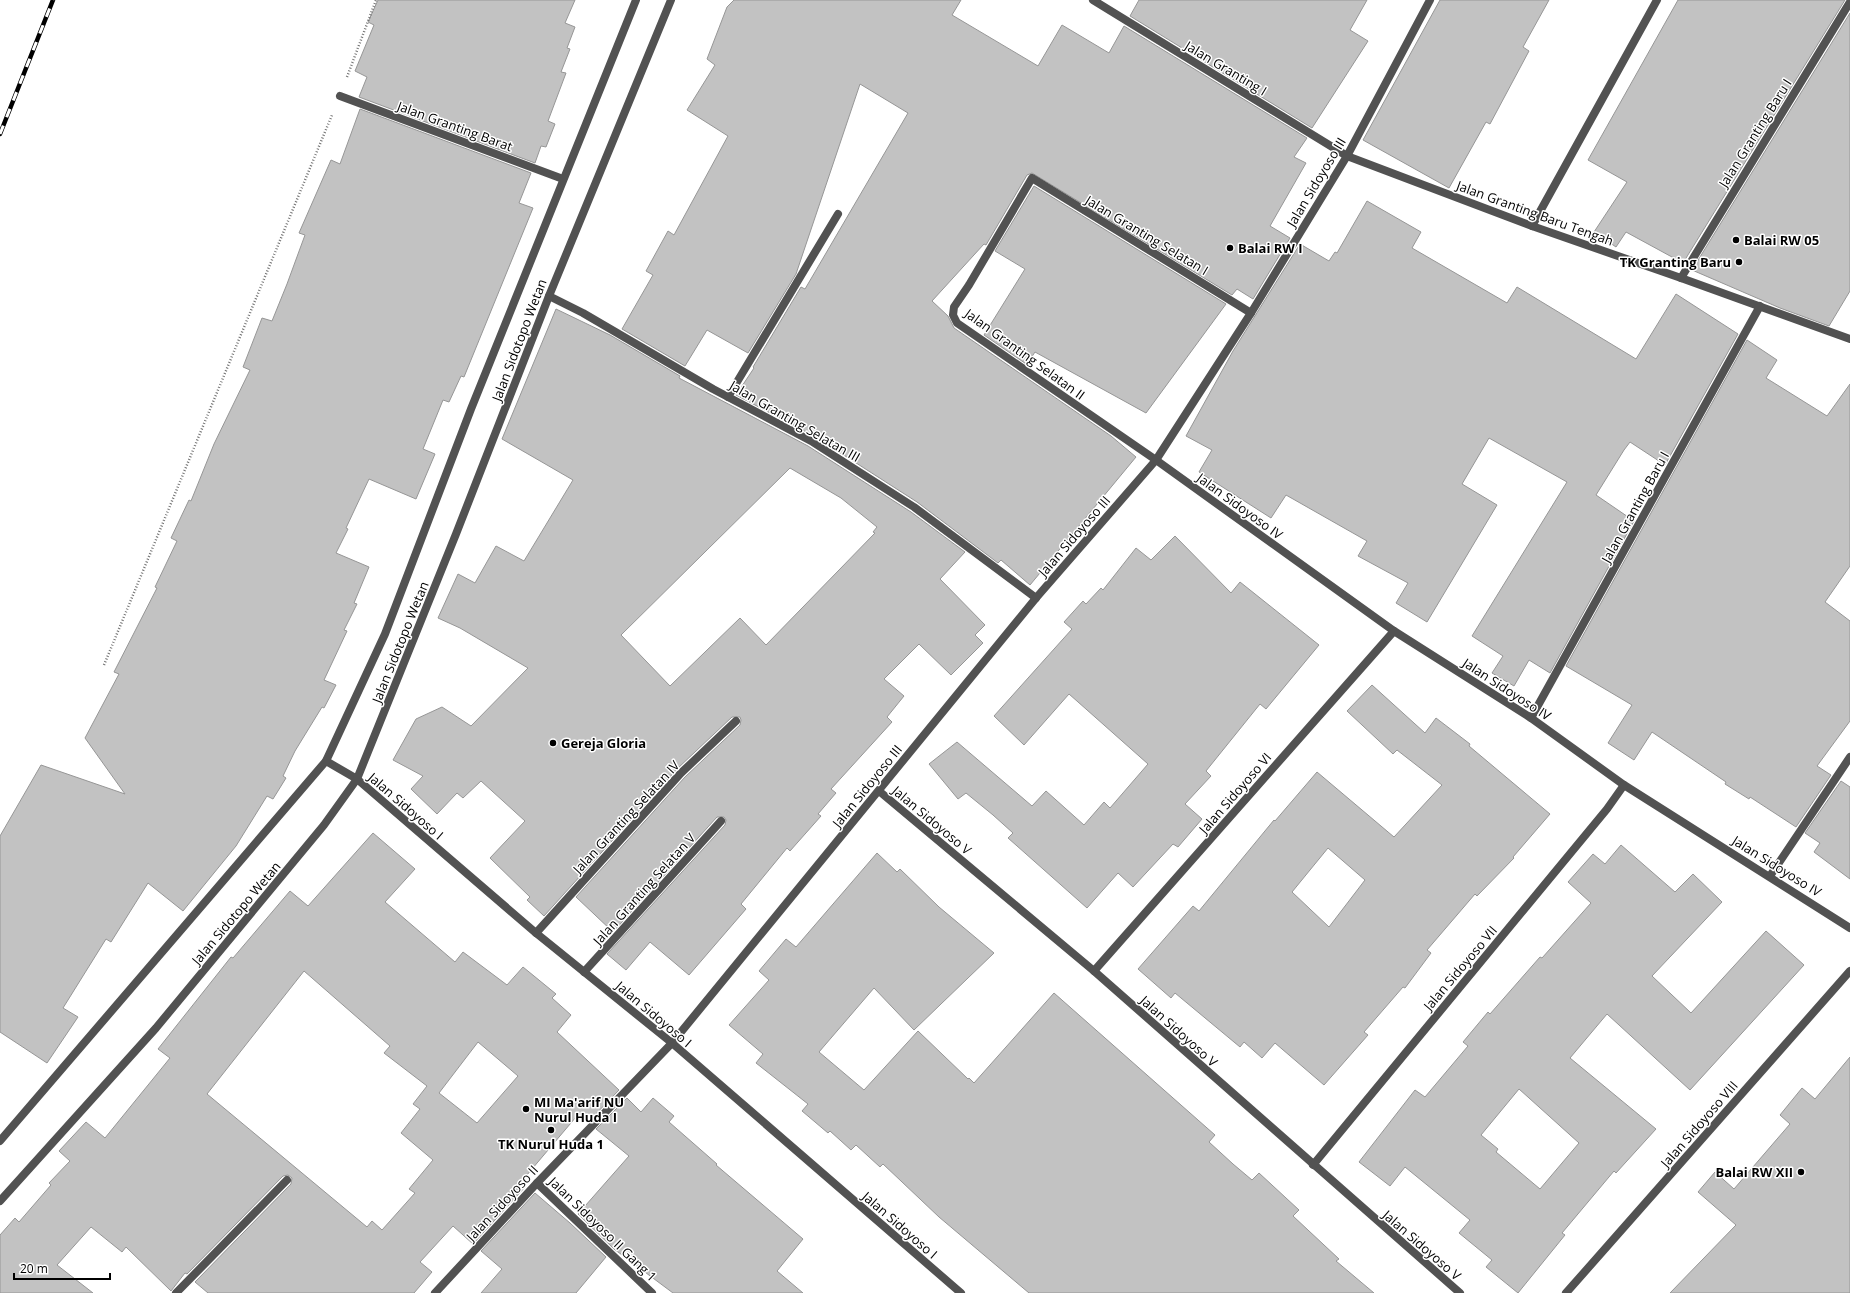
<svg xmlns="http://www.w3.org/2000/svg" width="1850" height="1293" font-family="'Open Sans',sans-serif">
<rect width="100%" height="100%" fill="#fff"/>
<g fill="#c2c2c2" stroke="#969696" fill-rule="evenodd">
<path d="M378,0H575L565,23L575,27L567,48L570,49L561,72L566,73L548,121L555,124L546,147L541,146L535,163L359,97L367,77L355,71L374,25L368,22Z"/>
<path d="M734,0H961L952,15L1038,66L1062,25L1109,53L1124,26L1307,138L1294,157L1306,163L1270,226L1290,238L1253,299L1237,289L1232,295L1032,173L1027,175L986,245L984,244L932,301L948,316L954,328L1111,436L1136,457L1030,585L1001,560L998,563L917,502L814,436L736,395L754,368L753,367L801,287L805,289L908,113L860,84L796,274L748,353L707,330L685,366L622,329L653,275L646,271L668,231L674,235L728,136L687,110L715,65L707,59L727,7Z"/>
<path d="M1139,0H1367L1350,30L1368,41L1312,128L1130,16Z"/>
<path d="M1440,0H1549L1523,47L1529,51L1490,124L1486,122L1449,188L1363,140Z"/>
<path d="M1678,0H1845L1683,263L1626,232L1616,247L1594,232L1627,182L1588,160Z"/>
<path d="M1850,13V291L1829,326L1780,308L1692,270Z"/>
<path d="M360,109L531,173L519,203L533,208L464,377L461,376L449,402L443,400L423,449L435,454L416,499L369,479L346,528L348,529L336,553L369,567L354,603L357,604L344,630L347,631L324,680L336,685L324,708L322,707L295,751L283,776L286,778L273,799L267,796L236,846L183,911L148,883L111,942L106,939L63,1008L78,1017L47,1063L0,1032V836L41,765L125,794L85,738L119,674L114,672L157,588L155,587L177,541L171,538L189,500L191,501L214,444L250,370L243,367L262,318L272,321L287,284L305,235L299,233L331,160L340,164Z"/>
<path d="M1034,186L1226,304L1146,413L1035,352L1027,364L1032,368L984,335L1025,269L995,251Z"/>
<path d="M1367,201L1421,232L1412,248L1507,303L1517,287L1636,359L1676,294L1738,334L1665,465L1630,442L1624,450L1596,495L1634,521L1550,673L1529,660L1514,686L1492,673L1503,656L1472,636L1567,482L1489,438L1462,484L1497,505L1427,622L1396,603L1408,583L1358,556L1367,541L1286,495L1271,518L1199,472L1212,450L1186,436L1233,351L1300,244L1329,261L1335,252L1337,253Z"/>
<path d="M556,309L610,335L680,376L679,378L808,446L911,512L965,552L940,579L985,625L975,635L983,643L951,675L919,644L884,679L904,696L887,717L892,722L831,789L836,793L818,814L821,816L790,851L787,848L741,904L746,909L689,975L650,942L626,970L607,954L725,825L726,820L724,817H717L613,932L576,897L685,777L740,725L741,720L740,717H732L677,769L544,916L527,900L530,897L490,858L525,821L481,781L463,798L457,793L437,814L411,789L423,776L393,760L416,719L442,707L471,726L528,668L460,628L438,618L458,574L475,583L496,546L524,561L573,480L502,439ZM790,468L841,498L877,527L873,532L875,533L766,645L740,618L670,686L621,635Z"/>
<path d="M1747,340L1777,360L1766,378L1827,416L1850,384V566L1825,602L1850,621V721L1817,766L1831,775L1796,827L1750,797L1749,799L1725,784L1726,782L1652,732L1634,760L1608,743L1632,705L1566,666Z"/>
<path d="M1175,536L1231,593L1240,582L1319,645L1266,709L1260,704L1206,771L1211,776L1185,804L1202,819L1178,847L1173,844L1133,887L1118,873L1087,908L1008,838L1013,833L993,815L966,793L958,799L929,764L957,742L1032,806L1046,791L1084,825L1104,802L1110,808L1148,764L1069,694L1024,745L994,716L1072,629L1064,622L1083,601L1086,604L1101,588L1103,590L1136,548L1151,560Z"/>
<path d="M1372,685L1425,733L1436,718L1470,744L1469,746L1550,814L1513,857L1514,858L1477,896L1475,894L1427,950L1431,953L1405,988L1403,987L1364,1032L1368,1035L1324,1085L1275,1043L1262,1058L1244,1042L1240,1047L1175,993L1171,998L1138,969L1193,906L1199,911L1274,820L1275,821L1317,772L1394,837L1442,785L1397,750L1393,754L1347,711ZM1328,848L1365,880L1329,927L1292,892Z"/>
<path d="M1841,781L1850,787V879L1814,852L1820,843L1805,833Z"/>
<path d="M373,833L415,869L385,902L455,962L463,952L507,985L523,967L556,994L552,998L571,1015L557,1032L619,1090L588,1122L581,1117L579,1120L576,1117L521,1182L526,1186L473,1244L453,1226L420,1262L432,1272L414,1293H208L195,1282L291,1184L292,1178L288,1175L283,1176L187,1274L185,1273L171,1291L126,1247L122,1252L91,1227L57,1265L93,1293H0V1235L15,1218L19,1222L51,1185L49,1183L70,1161L59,1151L86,1122L105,1138L170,1058L158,1049L231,957L233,958L290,891L308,906ZM304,971L390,1046L384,1053L427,1086L413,1104L420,1109L401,1133L433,1160L409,1189L415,1193L382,1230L372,1221L367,1227L207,1094ZM478,1042L518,1076L477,1123L439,1093Z"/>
<path d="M1621,845L1675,892L1693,874L1722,902L1652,976L1691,1013L1766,931L1804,965L1690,1090L1607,1014L1570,1058L1656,1129L1616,1173L1614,1171L1562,1233L1565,1235L1518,1293L1486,1267L1492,1260L1459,1233L1470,1220L1405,1167L1390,1186L1359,1162L1415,1090L1425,1097L1468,1046L1463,1042L1488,1012L1490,1014L1540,957L1542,958L1591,903L1568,882L1593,854L1605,864ZM1519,1089L1579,1143L1540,1189L1496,1152L1498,1149L1481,1135Z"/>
<path d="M877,853L897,872L900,869L939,907L994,953L914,1030L874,988L819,1052L864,1090L918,1031L968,1079L969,1078L974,1083L1054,993L1215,1135L1209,1142L1233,1164L1252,1180L1259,1173L1299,1210L1293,1216L1339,1259L1336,1261L1374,1293H1029L939,1217L883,1164L880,1167L856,1145L851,1150L830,1131L828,1133L802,1111L808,1104L756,1063L763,1054L729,1025L769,980L759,971L786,939L796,947Z"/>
<path d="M1850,1057V1293H1670L1736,1225L1698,1192L1715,1172L1734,1189L1790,1124L1780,1115L1802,1088L1815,1099Z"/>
<path d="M627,1098L641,1112L653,1098L674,1116L669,1122L717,1164L716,1165L803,1239L777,1271L803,1293H673L614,1249L578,1214L629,1156L596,1129Z"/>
<path d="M535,1193L570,1223L606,1257L576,1293H481L502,1269L481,1251Z"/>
</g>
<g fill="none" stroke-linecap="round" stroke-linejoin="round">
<g stroke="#747474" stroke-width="2.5" stroke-dasharray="1 2" stroke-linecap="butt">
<path d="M347,77L376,0"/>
<path d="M104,665L332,115"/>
</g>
<g stroke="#525252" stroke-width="8">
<path d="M1093,0L1347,156L1532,226L1681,278L1850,339"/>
<path d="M340,96L563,179"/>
<path d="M1532,226L1657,0"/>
<path d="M1681,278L1850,2"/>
<path d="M549,296L583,313L713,389L811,441L914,507L1036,598"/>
<path d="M1251,313L1032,178L969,285L954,307L953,315L957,323L1156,460L1394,631L1531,718L1624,785L1850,928"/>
<path d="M728,397L838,214"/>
<path d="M1531,718L1760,306"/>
<path d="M326,761L357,779L536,933L672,1043L961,1293"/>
<path d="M879,791L1094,971L1460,1293"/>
<path d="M1770,876L1850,757"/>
<path d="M536,933L681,773L736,721"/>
<path d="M1094,971L1394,631"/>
<path d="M584,972L721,821"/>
<path d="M0,1141L326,761L385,634L471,409L636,0"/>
<path d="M1313,1165L1607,809L1624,785"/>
<path d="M537,1183L652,1293"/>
<path d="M0,1201L156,1028L324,825L357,779L456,534L549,296L671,0"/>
<path d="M176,1293L287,1180"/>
<path d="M435,1293L537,1183L672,1043L1036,598L1156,460L1251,313L1347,156L1430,0"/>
<path d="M1566,1293L1850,971"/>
</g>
<defs>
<path id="rail" d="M0,134L53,0"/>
</defs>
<use href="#rail" stroke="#000" stroke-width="4.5"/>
<use href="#rail" stroke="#fff" stroke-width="3" stroke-dasharray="9" stroke-linecap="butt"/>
</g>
<g fill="#000" stroke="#fff" stroke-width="1.5">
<circle cx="1736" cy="240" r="4"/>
<circle cx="1230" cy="248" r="4"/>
<circle cx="1739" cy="262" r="4"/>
<circle cx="553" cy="743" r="4"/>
<circle cx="526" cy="1109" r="4"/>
<circle cx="551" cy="1130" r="4"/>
<circle cx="1801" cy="1172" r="4"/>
</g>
<g text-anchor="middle" stroke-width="3" stroke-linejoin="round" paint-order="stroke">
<g font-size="13" fill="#000" stroke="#fff">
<text transform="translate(1226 68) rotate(31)" y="5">Jalan Granting I</text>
<text transform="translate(455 126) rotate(20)" y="5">Jalan Granting Barat</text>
<text transform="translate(1755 133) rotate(-58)" y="5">Jalan Granting Baru I</text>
<text transform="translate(1316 182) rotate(-59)" y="5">Jalan Sidoyoso III</text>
<text transform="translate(1535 213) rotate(20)" y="5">Jalan Granting Baru Tengah</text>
<text transform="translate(1147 235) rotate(31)" y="5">Jalan Granting Selatan I</text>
<text transform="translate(519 340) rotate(-69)" y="5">Jalan Sidotopo Wetan</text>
<text transform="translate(1025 354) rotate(36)" y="5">Jalan Granting Selatan II</text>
<text transform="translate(795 421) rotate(30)" y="5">Jalan Granting Selatan III</text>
<text transform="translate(1240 506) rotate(36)" y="5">Jalan Sidoyoso IV</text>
<text transform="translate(1635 507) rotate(-61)" y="5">Jalan Granting Baru I</text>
<text transform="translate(1074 536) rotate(-49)" y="5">Jalan Sidoyoso III</text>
<text transform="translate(400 642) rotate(-68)" y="5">Jalan Sidotopo Wetan</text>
<text transform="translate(1507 689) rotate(33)" y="5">Jalan Sidoyoso IV</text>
<text transform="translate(867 786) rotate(-51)" y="5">Jalan Sidoyoso III</text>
<text transform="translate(1235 793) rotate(-49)" y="5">Jalan Sidoyoso VI</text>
<text transform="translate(406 806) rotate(41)" y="5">Jalan Sidoyoso I</text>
<text transform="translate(626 817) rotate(-47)" y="5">Jalan Granting Selatan IV</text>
<text transform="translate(932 820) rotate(40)" y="5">Jalan Sidoyoso V</text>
<text transform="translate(1777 866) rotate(32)" y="5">Jalan Sidoyoso IV</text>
<text transform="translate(644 889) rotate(-48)" y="5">Jalan Granting Selatan V</text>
<text transform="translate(236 913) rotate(-50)" y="5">Jalan Sidotopo Wetan</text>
<text transform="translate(1460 968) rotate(-50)" y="5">Jalan Sidoyoso VII</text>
<text transform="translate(654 1014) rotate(40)" y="5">Jalan Sidoyoso I</text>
<text transform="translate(1179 1031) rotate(42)" y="5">Jalan Sidoyoso V</text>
<text transform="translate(1699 1124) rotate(-49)" y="5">Jalan Sidoyoso VIII</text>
<text transform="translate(502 1203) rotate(-47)" y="5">Jalan Sidoyoso II</text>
<text transform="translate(900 1225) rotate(41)" y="5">Jalan Sidoyoso I</text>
<text transform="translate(603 1229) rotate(44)" y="5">Jalan Sidoyoso II Gang 1</text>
<text transform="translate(1422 1245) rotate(41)" y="5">Jalan Sidoyoso V</text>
</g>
<g font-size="13" font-weight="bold" fill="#000" stroke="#fff" text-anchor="start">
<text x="1744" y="245">Balai RW 05</text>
<text x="1238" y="253">Balai RW I</text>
<text x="1731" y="267" text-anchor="end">TK Granting Baru</text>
<text x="561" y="748">Gereja Gloria</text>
<text x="534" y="1107">MI Ma'arif NU<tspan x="534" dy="15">Nurul Huda I</tspan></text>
<text x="551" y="1149" text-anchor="middle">TK Nurul Huda 1</text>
<text x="1793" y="1177" text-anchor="end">Balai RW XII</text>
</g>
</g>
<path d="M14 1273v6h96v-6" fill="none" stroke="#000000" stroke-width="2"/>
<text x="20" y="1273" font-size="12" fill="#000000" stroke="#ffffff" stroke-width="3" paint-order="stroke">20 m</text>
</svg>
